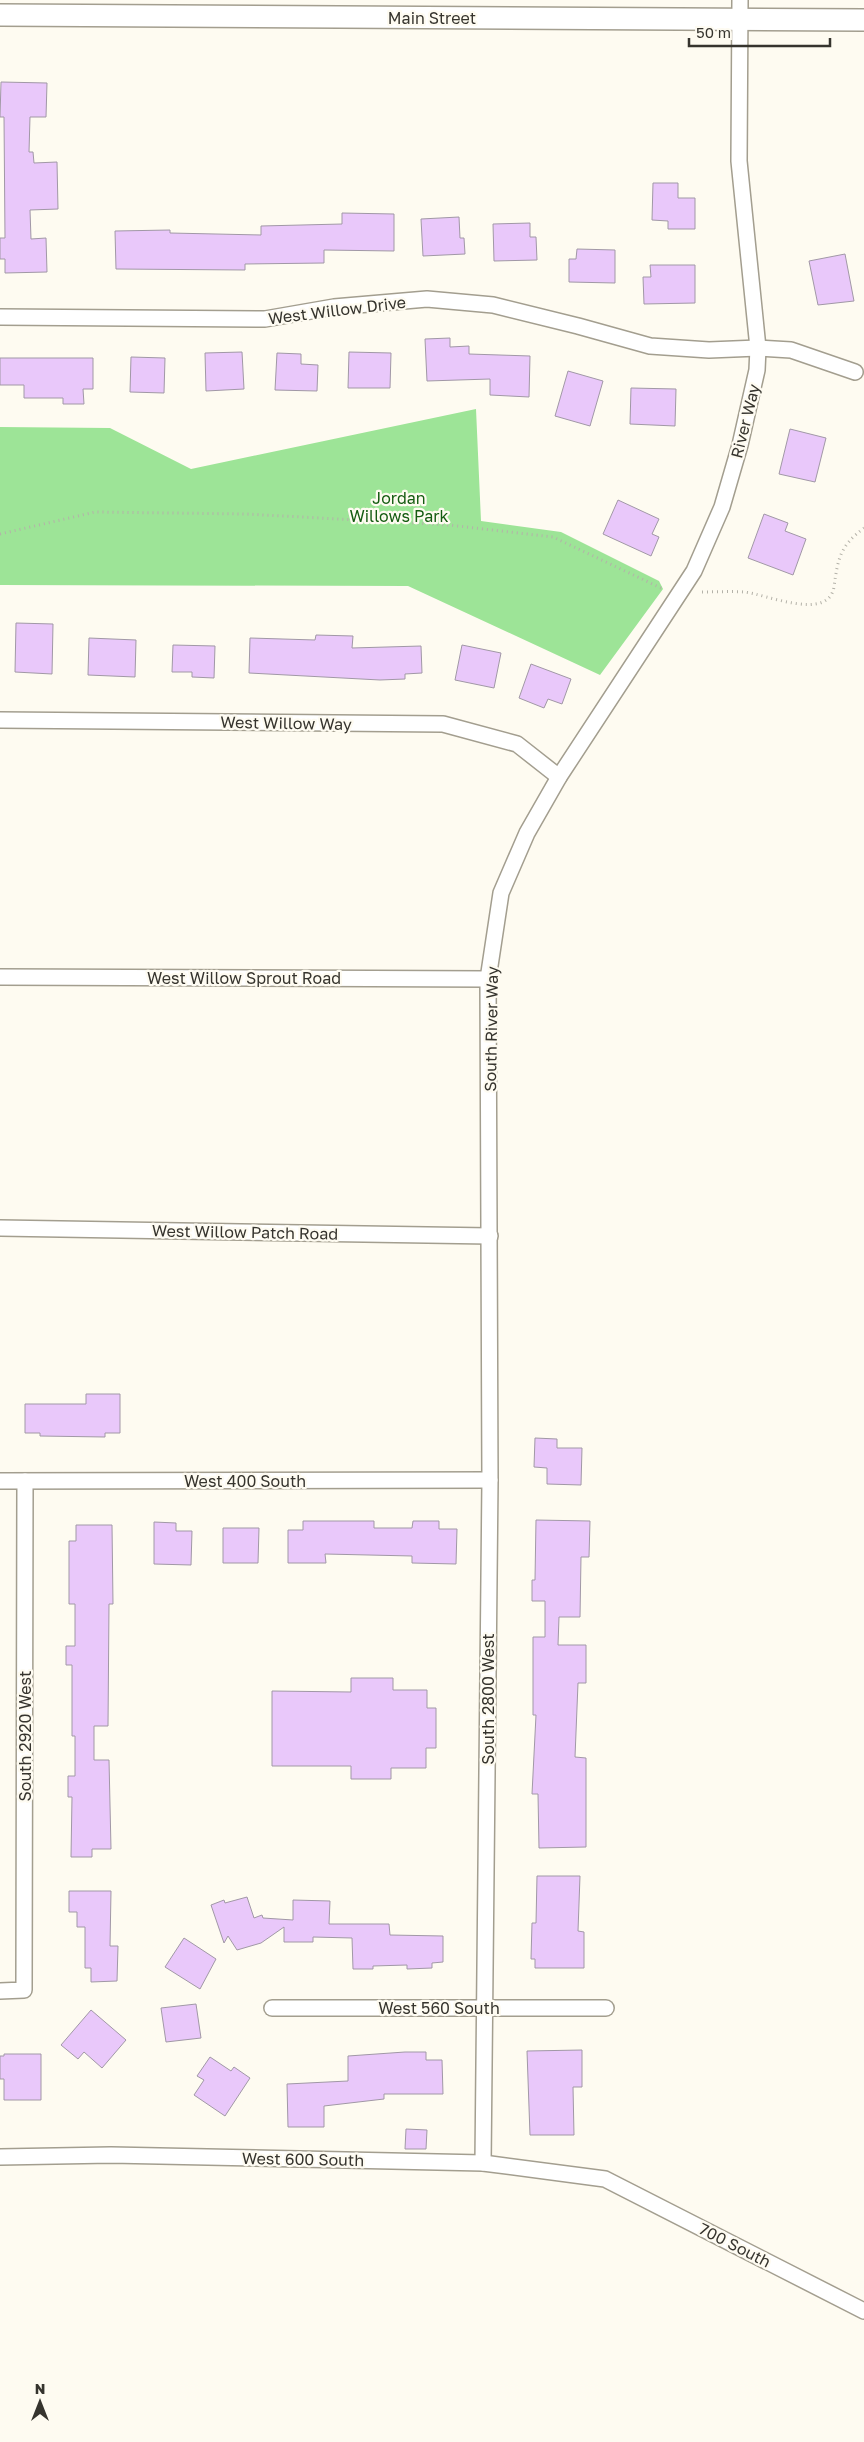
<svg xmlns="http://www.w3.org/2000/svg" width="864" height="2442" font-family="'Golos Text',sans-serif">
<rect width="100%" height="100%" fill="#fefbf1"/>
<path fill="#9de497" d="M476,409L481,521L561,532L659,581L663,589L600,675L408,586L0,585V427L110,428L191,469Z"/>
<g fill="#e9c8fa" stroke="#a198a6">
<path d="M1,82L47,83L46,117H30L29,152H33L34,163L57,162L58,209L30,210L31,239L46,238L47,272L5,273V259H0V238H5L4,117H0Z"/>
<path d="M653,183H678V198H695V229H668V221L652,220Z"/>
<path d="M342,213L394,214V251L324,250V263L245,264V270L116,269L115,231L170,230V233L261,235V226L342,224Z"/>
<path d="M459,217L460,238H464L465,254L423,256L421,219Z"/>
<path d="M530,223V237H536L537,260L494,261L493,224Z"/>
<path d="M577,249L615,250V283L569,282V259H576Z"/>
<path d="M845,254L854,301L818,305L809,261Z"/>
<path d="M650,265H695V303L644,304L643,277H651Z"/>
<path d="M450,338V347L469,346V354L530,356L529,397L490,395V379L427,381L425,339Z"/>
<path d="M242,352L244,389L206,391L205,353Z"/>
<path d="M349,352L391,353L390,388H348Z"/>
<path d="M277,353L301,354V364L318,365L317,391L275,390Z"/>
<path d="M131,357L165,358L164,393L130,392Z"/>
<path d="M0,358H93V389H83L84,404H63V398H24V385H0Z"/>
<path d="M568,371L603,381L590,426L555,416Z"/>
<path d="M631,388L676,389L675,426L630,424Z"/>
<path d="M790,429L826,438L815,482L779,474Z"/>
<path d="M618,500L659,519L652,534L659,537L651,556L603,534Z"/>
<path d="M764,514L788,523L785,531L806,539L793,575L748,558Z"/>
<path d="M16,623L53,624L52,674L15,672Z"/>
<path d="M316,635L353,636L352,648L421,646L422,673L405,674V679L380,680L249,673L250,638L315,640Z"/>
<path d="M89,638L136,640L135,677L88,675Z"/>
<path d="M173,645L215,646L214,678L192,677V672H172Z"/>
<path d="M462,645L501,653L494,688L455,680Z"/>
<path d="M531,664L571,679L562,704L548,699L544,708L519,698Z"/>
<path d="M86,1394H120V1433H105V1437L40,1436V1433H25V1404H86Z"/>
<path d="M535,1438L557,1439V1448H582L581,1485L547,1484V1468L534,1467Z"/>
<path d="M536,1520L590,1521L589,1557H581L580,1617H559L558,1645H586V1683H578L575,1757L586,1758V1847L539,1848L538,1794H532L536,1715H533V1637H545V1601H532V1580H535Z"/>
<path d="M303,1521H374V1528H412L413,1521H439V1529H457L456,1564L412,1563V1556L325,1554L326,1563H288V1530H303Z"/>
<path d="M154,1522L176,1523V1531H192L191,1565L154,1564Z"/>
<path d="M76,1525H112L113,1604H109L108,1726H94V1760H109L111,1849H92V1857H71L72,1797H68V1776H75V1736H72V1665H66V1646H75V1604H69V1541H76Z"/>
<path d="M223,1528H259L258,1563H223Z"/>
<path d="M351,1678H393V1690H427V1708H436V1748H426V1768H391V1779H351V1766H272V1691L351,1692Z"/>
<path d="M537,1876H580L578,1931L584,1932V1968H535V1959H531L532,1923H536Z"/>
<path d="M69,1891H111L110,1946H118L117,1981L91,1982V1968H85V1927H77V1912H69Z"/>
<path d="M247,1897L254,1918L262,1915L263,1918L293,1920V1900L330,1901L329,1924H389L390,1935L443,1936V1962L432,1963V1968L407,1969V1965L373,1966V1969H353L352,1938L313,1937V1942H284V1927L261,1943L237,1950L228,1936L224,1943L211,1905L224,1900L225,1903Z"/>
<path d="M184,1938L216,1959L200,1989L165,1967Z"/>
<path d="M196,2004L201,2038L166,2042L161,2008Z"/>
<path d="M91,2010L126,2040L102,2068L84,2052L78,2059L61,2045Z"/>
<path d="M582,2050V2087H573L574,2135H530L527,2051Z"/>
<path d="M405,2052H426V2060H442L443,2094H384V2099L324,2106V2127H288L287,2084L348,2081V2056Z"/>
<path d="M4,2054H41V2100H4V2079H0V2056H4Z"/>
<path d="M210,2057L231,2071L234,2067L250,2078L225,2116L194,2095L204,2080L197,2076Z"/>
<path d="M406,2129L427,2130L426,2149H405Z"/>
</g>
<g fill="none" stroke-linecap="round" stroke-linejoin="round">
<defs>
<g id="street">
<path d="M0,317L265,319L334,307L427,299L493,305L578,326L650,346L709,350L758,348L791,350L855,372"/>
<path d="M0,720L443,724L517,744L559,777"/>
<path d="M0,977L488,979"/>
<path d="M0,1228L490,1236"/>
<path d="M0,1481L490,1480"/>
<path d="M0,1991L24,1990L25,1481"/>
<path d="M272,2008H606"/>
<path d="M0,2157L111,2155L483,2163L605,2179L864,2311"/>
<path d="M483,2163L490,1480L488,979L501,893L527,833L559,777L694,571L722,507L740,445L757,370L758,348L739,161L740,0"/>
</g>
<path id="secondary" d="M0,15L864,20"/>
</defs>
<use href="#street" stroke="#a39e8f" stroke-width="18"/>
<use href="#secondary" stroke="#a39e8f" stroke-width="24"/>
<g stroke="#b4b2a9" stroke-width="3" stroke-dasharray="1 4" stroke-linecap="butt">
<path d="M0,534L95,512L246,514L449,525L553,537L663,589"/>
<path d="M702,592C716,592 730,591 744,592C766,594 828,622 834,587C838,558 840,546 864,528"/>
</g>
<use href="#street" stroke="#fff" stroke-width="15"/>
<use href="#secondary" stroke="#fff" stroke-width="21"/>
</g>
<g text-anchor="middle" stroke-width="4.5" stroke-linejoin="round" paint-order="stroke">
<g font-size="16" fill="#36342e" stroke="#fefbf1">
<text x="432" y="24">Main Street</text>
<text transform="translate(337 310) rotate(-7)" y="6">West Willow Drive</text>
<text transform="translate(745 421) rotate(-76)" y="6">River Way</text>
<text transform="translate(286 723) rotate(1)" y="6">West Willow Way</text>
<text x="244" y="984">West Willow Sprout Road</text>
<text transform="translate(491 1029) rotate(-89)" y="6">South River Way</text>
<text transform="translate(245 1232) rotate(1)" y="6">West Willow Patch Road</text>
<text x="245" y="1487">West 400 South</text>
<text transform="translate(488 1699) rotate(-90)" y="6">South 2800 West</text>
<text transform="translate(25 1736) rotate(-90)" y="6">South 2920 West</text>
<text x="439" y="2014">West 560 South</text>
<text transform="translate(303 2159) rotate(1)" y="6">West 600 South</text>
<text transform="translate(735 2245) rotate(27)" y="6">700 South</text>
</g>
<g font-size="16" fill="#145c11" stroke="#fefbf1">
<text x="399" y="504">Jordan<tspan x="399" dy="18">Willows Park</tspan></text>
</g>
</g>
<g transform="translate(40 2402)" stroke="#fefbf1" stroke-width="4" paint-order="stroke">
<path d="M0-4L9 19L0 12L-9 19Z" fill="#36342e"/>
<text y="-8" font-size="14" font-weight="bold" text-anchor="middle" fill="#36342e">N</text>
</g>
<path d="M689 38v8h141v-8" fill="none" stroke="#36342e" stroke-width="2.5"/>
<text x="696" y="38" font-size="15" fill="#36342e" stroke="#fefbf1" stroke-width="4" paint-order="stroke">50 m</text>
</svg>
